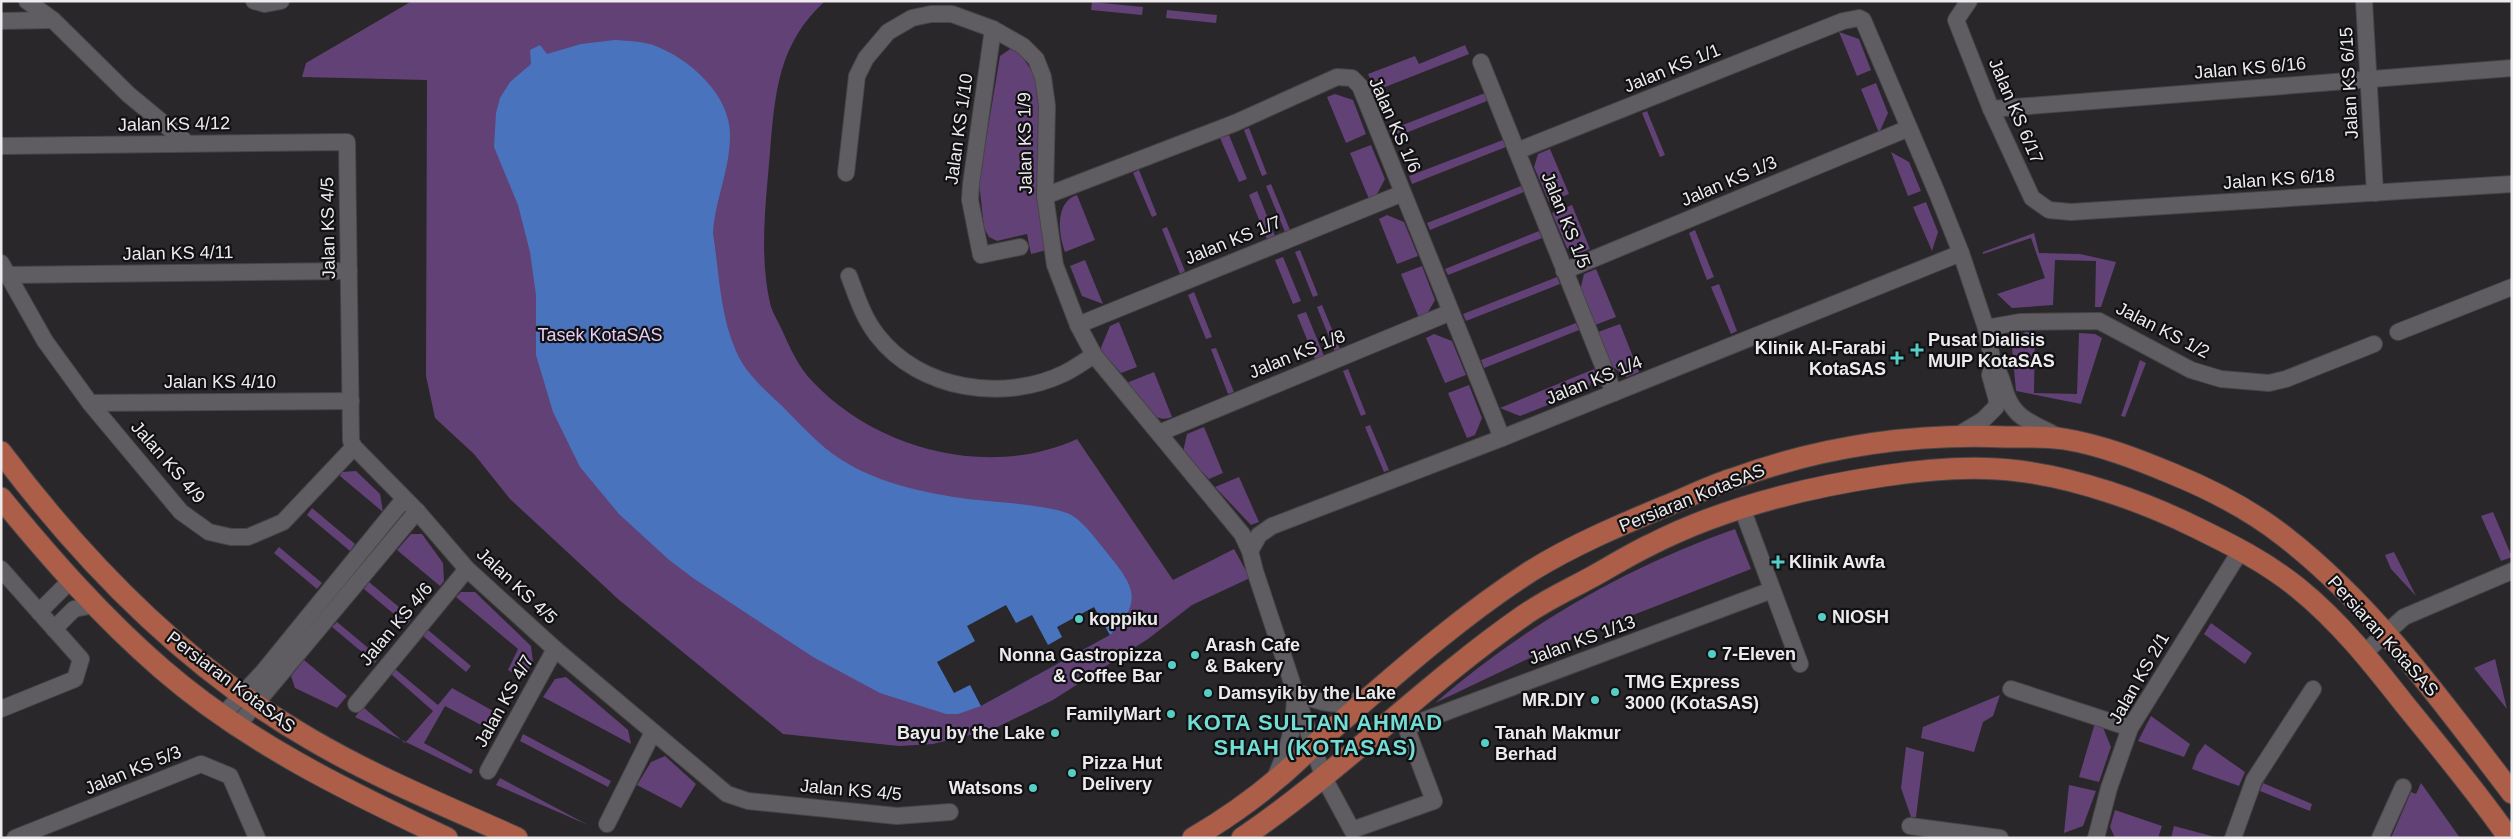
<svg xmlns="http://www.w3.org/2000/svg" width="2513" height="839" font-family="Helvetica,sans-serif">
<rect width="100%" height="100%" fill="#29272a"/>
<g fill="#624176">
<path d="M412,1H825C778,44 775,93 770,152C766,202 759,254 770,303C772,312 778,321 782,330C790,348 799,368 813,382C877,450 990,479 1077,439L1173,580L1234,549L1250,578L1192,605L1148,639L1053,700L991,730L933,744L899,746L783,734L618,599L510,499L474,454L435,418L426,376L427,80L302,77L306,63Z"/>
<path d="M1092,2L1143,7L1142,15L1091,10Z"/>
<path d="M1167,10L1217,15L1216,23L1166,18Z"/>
<path d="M1839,32L1859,39L1871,70L1857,76Z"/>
<path d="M1465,45L1469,54L1375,91L1368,74L1415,56L1419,64Z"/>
<path d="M1013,47L1017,49L1036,77L1038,84L1040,189L1047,250L1031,254L1027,234L997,241L989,237L984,228L979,182L1000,56Z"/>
<path d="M1876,83L1888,113L1879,133L1861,89Z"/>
<path d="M1485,93L1487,101L1393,138L1390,130Z"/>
<path d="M1335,94L1353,100L1366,134L1346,143L1327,97Z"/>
<path d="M1647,111L1665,155L1660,157L1642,113Z"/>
<path d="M1249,128L1267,174L1262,176L1244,130Z"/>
<path d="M1229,135L1247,179L1239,182L1220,138Z"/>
<path d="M1503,140L1506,147L1412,184L1409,176Z"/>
<path d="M1371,145L1385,179L1376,196L1369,199L1350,153Z"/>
<path d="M1550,149L1569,194L1549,202L1534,167L1538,154Z"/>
<path d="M1891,152L1909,162L1921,191L1908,196Z"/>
<path d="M1139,170L1157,215L1152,217L1133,173Z"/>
<path d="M1271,184L1290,230L1285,232L1266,186Z"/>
<path d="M1521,186L1524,192L1430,230L1427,223Z"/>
<path d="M1257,191L1275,236L1267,239L1249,195Z"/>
<path d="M1077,195L1095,240L1065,252C1058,233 1055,202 1077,195Z"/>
<path d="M1926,202L1938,232L1932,251L1913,207Z"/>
<path d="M1572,205L1590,249L1578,254L1567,248L1552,213Z"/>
<path d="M1387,215L1404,222L1418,256L1397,264L1379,219Z"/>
<path d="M1167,227L1185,271L1180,274L1162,229Z"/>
<path d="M1695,230L1714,277L1707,280L1689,233Z"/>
<path d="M1539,231L1542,238L1448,275L1445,269Z"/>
<path d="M2034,233L2039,253L2080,254L2116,262L2101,307H2095L2096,261L2055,260L2053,305L2012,308L1997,294L2045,278L2031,238L1983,254V252Z"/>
<path d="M1300,250L1318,295L1313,297L1295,252Z"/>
<path d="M1283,257L1301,301L1293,304L1275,260Z"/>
<path d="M1085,260L1103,304L1082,296L1070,266Z"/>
<path d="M1422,266L1435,300L1427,314L1419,318L1401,274Z"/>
<path d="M1596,269L1616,317L1595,325L1580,291L1584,274Z"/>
<path d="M1557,277L1560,284L1466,321L1463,314Z"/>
<path d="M1719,284L1737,331L1731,334L1711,287Z"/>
<path d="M1194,292L1212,337L1206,339L1188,295Z"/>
<path d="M1322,305L1340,349L1335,352L1317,307Z"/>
<path d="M1306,312L1324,356L1315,359L1297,315Z"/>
<path d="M1119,322L1137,367L1121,373L1100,350L1110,326Z"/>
<path d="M1576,323L1579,330L1484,368L1481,360Z"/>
<path d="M1620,324L1639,372L1627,377L1613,367L1598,332Z"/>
<path d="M2025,332H2035L2034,393L2077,394L2079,333L2095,334L2102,338L2081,404L2016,391L2012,347Z"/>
<path d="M1434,334L1452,341L1466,375L1445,383L1426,338Z"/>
<path d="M1216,348L1234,392L1228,394L1211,349Z"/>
<path d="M2140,360L2146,363L2125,417L2121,416Z"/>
<path d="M1348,369L1366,414L1361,416L1343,371Z"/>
<path d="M1594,369L1596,373L1588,389L1520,416L1500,408Z"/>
<path d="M1154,372L1172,417C1152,426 1135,397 1124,384Z"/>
<path d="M1469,385L1482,418L1475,435L1467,438L1448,393Z"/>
<path d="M1370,425L1389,470L1384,472L1365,427Z"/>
<path d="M1204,427L1223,473L1209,479L1183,452L1187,434Z"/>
<path d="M356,471L380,494L383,512L340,476L342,472Z"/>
<path d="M1239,477L1259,522L1251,525L1215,487Z"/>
<path d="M312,508L355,544L350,551L307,515Z"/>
<path d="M2493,512L2512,557L2501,561L2481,516Z"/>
<path d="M1735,529L1751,569L1559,644L1435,703C1524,626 1624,568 1735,529Z"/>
<path d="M411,534H422L443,563L444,581L440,586L397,550Z"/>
<path d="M279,547L322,583L317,589L274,553Z"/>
<path d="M2394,552L2416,596L2391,569L2385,555Z"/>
<path d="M369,582L412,618L407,625L364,589Z"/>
<path d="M461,592H475L531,646L533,662L523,678L508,670L518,649L456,597Z"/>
<path d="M337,622L379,657L375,663L332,627Z"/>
<path d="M2211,623L2252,653L2245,664L2204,634Z"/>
<path d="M428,630L471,666L466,672L423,636Z"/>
<path d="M2495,659L2507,709L2474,668Z"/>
<path d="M304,660L347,696L337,708L295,688L291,676Z"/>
<path d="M395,669L438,705L452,688L502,716L494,732L445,706L424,743L473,770L471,774L355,717L363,707L405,743L433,711L391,674Z"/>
<path d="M566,677L628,730L631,744L543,697L555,679Z"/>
<path d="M2000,695L1993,716L1983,722L1974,752L1921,738L1923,727Z"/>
<path d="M2151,716L2190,744L2184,757L2138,741Z"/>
<path d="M2095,723L2102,725L2111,747L2099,782L2079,777Z"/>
<path d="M523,734L611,781L608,787L520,741Z"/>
<path d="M2205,744L2245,772L2239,786L2192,769L2197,755Z"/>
<path d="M1906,747L1924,752L1916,817H1911L1901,788Z"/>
<path d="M665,756L696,784L681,808L637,785L651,762Z"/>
<path d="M500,778L588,825L496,785Z"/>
<path d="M2263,783L2312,804L2310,811L2260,791Z"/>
<path d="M2421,783L2460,838H2391L2411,792L2416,794Z"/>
<path d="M2069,785L2096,791L2083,826L2064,833Z"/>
<path d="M2115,810L2162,826L2158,838H2115L2110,827Z"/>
<path d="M2174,826L2219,838H2171Z"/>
</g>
<path fill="#4a73bd" d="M615,40C628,41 641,41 653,45C689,58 731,95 730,136C730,169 715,200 713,233C719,272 720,315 736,351C745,373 765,390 782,406C796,420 810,435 825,448C863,479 913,491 961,498C986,502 1054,504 1073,516C1085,524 1095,538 1104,549C1131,583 1147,599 1110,635L981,706L958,714H946L880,693L813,657L693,578L668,559L619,514L580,467L553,412L536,355V295L530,252L518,205L494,147L496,113L500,98L510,82L531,64L530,50L540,45L547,54L581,44Z"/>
<path fill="#29272a" d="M1006,605L1016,623L1032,615L1048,645L1062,637L1057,627L1094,607L1110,635L981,706L970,685L954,693L937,662L975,641L967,626Z"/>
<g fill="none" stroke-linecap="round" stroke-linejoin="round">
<defs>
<g id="minor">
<path d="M27,1L53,20L128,94L187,143"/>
<path d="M254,1L265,4L281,1"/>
<path d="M1969,1L1956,20L1991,109L2032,198L2049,210L2071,212L2512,184"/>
<path d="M2364,1L2375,193"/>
<path d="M1,21L53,20"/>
<path d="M993,29L971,184L970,200L981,255L1020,247"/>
<path d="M1481,62L1614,393"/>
<path d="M1991,109L2512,68"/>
<path d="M1,146L347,142L351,441L354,447L417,511L467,569L555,649L727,794L748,801L897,816L950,812"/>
<path d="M1517,151L1843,21L1859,18L1863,20L1937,193L1961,253L1986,328L1993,363L1990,375L1997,400L1996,407L1983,420L1958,435"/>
<path d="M846,173L857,76L866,58L888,32L912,18L931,14H952L993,29L1023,46L1036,59L1043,77L1047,106L1045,196L1055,265L1078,325L1094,355L1242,534L1250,551L1255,571L1323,776L1352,830L1434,801L1406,727L1772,590"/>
<path d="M1045,196L1235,123L1337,77L1352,78L1360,86L1502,438"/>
<path d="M1,263L45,341L90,403L181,512L209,532L231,537H248L283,522L354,447"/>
<path d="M1564,271L1909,128"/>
<path d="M8,275L349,271"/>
<path d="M849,276C857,297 863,317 877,335C919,390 1004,403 1065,373C1075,368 1085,361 1094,355"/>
<path d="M1078,325L1403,193"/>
<path d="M1986,328L2020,322L2099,321L2191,370L2221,379L2269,383L2286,379L2374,344"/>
<path d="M2398,332L2512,287"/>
<path d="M1993,363C2005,378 2002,392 2012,406C2021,421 2043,428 2057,436"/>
<path d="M90,403L351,401"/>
<path d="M1159,433L1451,312"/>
<path d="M1742,508L1800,664"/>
<path d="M1250,551L1259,535L1272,526L1502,438L1961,253"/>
<path d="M1,569L81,659L75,679L1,709"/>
<path d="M39,612L71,580"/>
<path d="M54,629L74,609L94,605"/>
<path d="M2364,653L2404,617L2512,571"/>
<path d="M2011,689L2130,728"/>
<path d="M356,704L467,569"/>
<path d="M223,715L263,672L404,499"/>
<path d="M238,725L417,511"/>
<path d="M488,771L555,649"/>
<path d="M1274,780C1289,746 1295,729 1295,691C1319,704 1339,708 1364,698"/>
<path d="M607,824L653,732"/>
<path d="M1910,826L2000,838"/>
<path d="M15,838L201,764L230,776L257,838"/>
<path d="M2096,838L2109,788L2130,728L2241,550"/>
<path d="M2233,838L2254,780L2313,689"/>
<path d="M2380,838L2403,787"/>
</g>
<g id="major">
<path d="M1,452C86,565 188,669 312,740C377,778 448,807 517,838"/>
<path d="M1,498C51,559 102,617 162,669C246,742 347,791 447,838"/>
<path d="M1193,838C1236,813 1278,781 1313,746C1384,685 1452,622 1531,571C1573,545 1620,525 1666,506C1688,497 1710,486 1732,479C1820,447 1914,433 2006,437C2025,437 2045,436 2064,439C2101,445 2137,459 2173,474C2212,490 2251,510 2285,537C2375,607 2443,703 2512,793"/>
<path d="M1242,838C1341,771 1425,684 1523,616C1544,601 1568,590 1590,578C1610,567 1629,555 1650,545C1722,508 1803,488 1883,476C1928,469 1974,465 2019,471C2076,478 2142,501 2193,526C2230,544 2266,562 2298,588C2340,622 2373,664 2406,706C2441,749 2477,792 2509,838"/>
</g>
</defs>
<use href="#minor" stroke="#474548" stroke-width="18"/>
<use href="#major" stroke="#474548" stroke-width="23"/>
<use href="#minor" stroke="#5f5d61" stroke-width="16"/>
<use href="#major" stroke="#ac5e49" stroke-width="21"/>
</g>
<g fill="#55cec5" stroke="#111012" stroke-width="2">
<path d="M1914.5 342.5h5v5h5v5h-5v5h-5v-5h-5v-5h5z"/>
<path d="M1894.5 350.5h5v5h5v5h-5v5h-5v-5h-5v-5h5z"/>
<path d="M1775.5 554.5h5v5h5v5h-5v5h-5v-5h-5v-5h5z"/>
<circle cx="1822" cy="617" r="5"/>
<circle cx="1079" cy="619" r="5"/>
<circle cx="1712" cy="654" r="5"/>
<circle cx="1195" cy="655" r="5"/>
<circle cx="1172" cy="665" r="5"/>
<circle cx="1615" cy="692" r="5"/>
<circle cx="1208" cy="693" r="5"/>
<circle cx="1595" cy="700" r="5"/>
<circle cx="1171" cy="714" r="5"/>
<circle cx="1055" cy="733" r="5"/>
<circle cx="1485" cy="743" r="5"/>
<circle cx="1072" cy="773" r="5"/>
<circle cx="1033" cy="788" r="5"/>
</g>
<g text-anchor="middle" stroke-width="4.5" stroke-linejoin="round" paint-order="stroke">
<g font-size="18" fill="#edebee" stroke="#111012">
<text transform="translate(1672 68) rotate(-22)" y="6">Jalan KS 1/1</text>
<text transform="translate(2250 68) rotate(-5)" y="6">Jalan KS 6/16</text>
<text transform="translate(2349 83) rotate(-93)" y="6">Jalan KS 6/15</text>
<text transform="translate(2016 111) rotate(67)" y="6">Jalan KS 6/17</text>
<text transform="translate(174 124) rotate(-1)" y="6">Jalan KS 4/12</text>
<text transform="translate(1395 125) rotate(66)" y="6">Jalan KS 1/6</text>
<text transform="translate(959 129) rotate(-82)" y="6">Jalan KS 1/10</text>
<text transform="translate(1025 143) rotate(-91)" y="6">Jalan KS 1/9</text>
<text transform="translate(2279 179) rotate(-4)" y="6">Jalan KS 6/18</text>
<text transform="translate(1729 181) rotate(-23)" y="6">Jalan KS 1/3</text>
<text transform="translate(1566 220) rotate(68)" y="6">Jalan KS 1/5</text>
<text transform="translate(328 228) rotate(-91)" y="6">Jalan KS 4/5</text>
<text transform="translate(1233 240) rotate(-22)" y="6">Jalan KS 1/7</text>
<text transform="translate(178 253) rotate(-1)" y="6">Jalan KS 4/11</text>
<text transform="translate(2163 330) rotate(27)" y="6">Jalan KS 1/2</text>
<text transform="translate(1297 354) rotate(-22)" y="6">Jalan KS 1/8</text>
<text transform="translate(1594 380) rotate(-22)" y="6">Jalan KS 1/4</text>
<text x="220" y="388">Jalan KS 4/10</text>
<text transform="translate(168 462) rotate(49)" y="6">Jalan KS 4/9</text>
<text transform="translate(1692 498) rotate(-22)" y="6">Persiaran KotaSAS</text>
<text transform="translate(517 586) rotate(43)" y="6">Jalan KS 4/5</text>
<text transform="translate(396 624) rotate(-50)" y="6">Jalan KS 4/6</text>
<text transform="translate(2383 636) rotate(48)" y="6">Persiaran KotaSAS</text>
<text transform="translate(1582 640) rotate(-20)" y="6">Jalan KS 1/13</text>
<text transform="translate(2139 678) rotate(-60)" y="6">Jalan KS 2/1</text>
<text transform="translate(231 682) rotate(37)" y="6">Persiaran KotaSAS</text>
<text transform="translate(504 701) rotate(-61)" y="6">Jalan KS 4/7</text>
<text transform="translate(133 770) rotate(-22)" y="6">Jalan KS 5/3</text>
<text transform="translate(851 790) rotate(5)" y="6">Jalan KS 4/5</text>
</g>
<g font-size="18" fill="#e5ccf5" stroke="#111012">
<text x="600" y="341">Tasek KotaSAS</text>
</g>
<g font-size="18" font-weight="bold" fill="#edebee" stroke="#111012" text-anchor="start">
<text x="1928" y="346">Pusat Dialisis<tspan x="1928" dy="21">MUIP KotaSAS</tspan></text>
<text x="1886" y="354" text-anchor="end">Klinik Al-Farabi<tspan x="1886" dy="21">KotaSAS</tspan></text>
<text x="1789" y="568">Klinik Awfa</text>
<text x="1832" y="623">NIOSH</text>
<text x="1089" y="625">koppiku</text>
<text x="1205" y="651">Arash Cafe<tspan x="1205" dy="21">&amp; Bakery</tspan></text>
<text x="1722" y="660">7-Eleven</text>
<text x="1162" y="661" text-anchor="end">Nonna Gastropizza<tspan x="1162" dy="21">&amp; Coffee Bar</tspan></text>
<text x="1625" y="688">TMG Express<tspan x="1625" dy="21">3000 (KotaSAS)</tspan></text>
<text x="1218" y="699">Damsyik by the Lake</text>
<text x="1585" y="706" text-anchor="end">MR.DIY</text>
<text x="1161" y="720" text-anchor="end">FamilyMart</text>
<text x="1045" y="739" text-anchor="end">Bayu by the Lake</text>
<text x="1495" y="739">Tanah Makmur<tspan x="1495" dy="21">Berhad</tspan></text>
<text x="1082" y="769">Pizza Hut<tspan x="1082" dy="21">Delivery</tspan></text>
<text x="1023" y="794" text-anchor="end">Watsons</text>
</g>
<g font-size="22" font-weight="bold" letter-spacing="1" fill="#72ddd4" stroke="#111012">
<text x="1315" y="730">KOTA SULTAN AHMAD<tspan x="1315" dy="25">SHAH (KOTASAS)</tspan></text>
</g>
</g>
<rect width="2513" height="839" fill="none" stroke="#edebee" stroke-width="5"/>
</svg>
